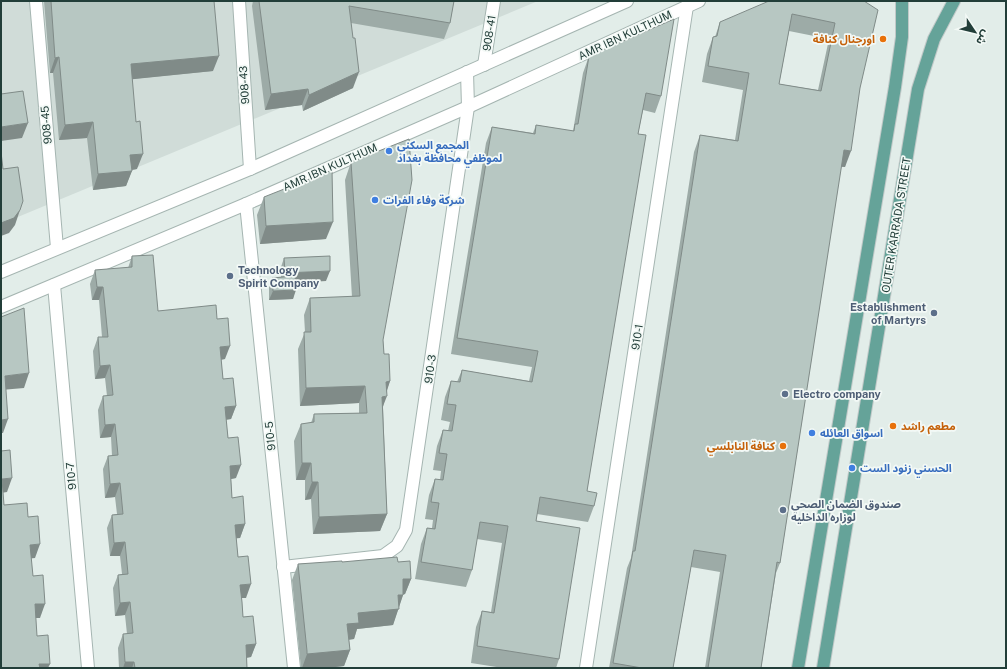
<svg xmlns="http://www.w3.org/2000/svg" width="1007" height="669" font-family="'Public Sans','Noto Sans Arabic',sans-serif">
<rect width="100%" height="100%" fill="#e2ede9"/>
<path fill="#d0dcd8" d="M1,1H538L1,224Z"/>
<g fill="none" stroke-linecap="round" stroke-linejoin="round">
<defs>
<g id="minor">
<path d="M36,1L57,248"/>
<path d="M239,1L250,169"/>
<path d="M484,65L494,1"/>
<path d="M246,204L294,668"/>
<path d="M1,272L250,169L627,1"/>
<path d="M54,285L88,668"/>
<path d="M1,307L246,204L468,107L699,1"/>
<path d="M283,567L383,556L397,546L406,530L468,107L467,72"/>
<path d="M586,668L687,6"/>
</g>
<g id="major">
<path d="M798,668L895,87L902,37V1"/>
<path d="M823,668L918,89L934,39L954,1"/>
</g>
</defs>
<use href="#minor" stroke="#a5b5b1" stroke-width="14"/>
<use href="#major" stroke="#c1c9c8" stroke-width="14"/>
<use href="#minor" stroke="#fff" stroke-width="12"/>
<use href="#major" stroke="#65a399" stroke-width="12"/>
</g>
<g fill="#9daba7" fill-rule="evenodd">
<path d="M44,1H214L213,71L132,79L137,169L132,170L126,186L93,190L87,138L59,140L53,73H50Z"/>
<path d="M253,1H454L450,23L444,39L351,23L353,88L303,111L302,105L265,110L252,6Z"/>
<path d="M864,1L860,88L845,167H841L780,563L776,573L761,668H705L720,572L691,567L673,668H609L627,568L631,558L694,152L700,135L735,140L743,90L702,82L707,54L713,37H715L720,22ZM789,31L829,39L818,90L779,84Z"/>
<path d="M589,56L661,96L655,113L643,110L638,134L587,491L594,506L588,522L537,514L536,521L559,659L556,668H503L471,663L476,627L482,611L491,612L502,543L477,539L472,570L466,587L415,579L421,544L427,528H432L433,520L425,519L429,495L435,479L440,480L441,471L433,470L437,446L443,430L448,431L450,422L441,420L445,397L451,381L457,382L462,370L529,381L532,367L451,354L486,143L492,127L533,133L536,125L573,131L583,73Z"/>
<path d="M351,162L383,340L384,354L390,381L386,392L383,407L387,514L380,531L313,534L311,499L305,500V480H296L294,441L301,424L311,423L314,414L359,413V403L300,406L298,349L305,332L304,315L310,298L352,297L345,180Z"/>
<path d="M264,197L326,239L260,244L257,215Z"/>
<path d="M132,256L158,311L217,319L225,359L221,360L223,379L236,406L231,419L226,420L228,438L236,478L231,479L232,498L245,524L240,538H236L238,557L246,598H241L243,617L256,644L251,657L247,658V668H119L118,648L123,634H127L125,615L115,616L113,588L118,575L122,574L120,556H110L107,528L112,515L117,514L115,497L105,498L103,469L108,456H112L111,437L100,438L98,410L103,396H107L105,378L95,379L93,351L98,337H102L99,300H92L90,284L95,270L128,268Z"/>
<path d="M284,258L326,281L296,282L293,299L269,300V287L272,278L281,277V267Z"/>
<path d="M342,562H398L411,579L405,594L403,595L393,625L357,629L354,639L349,640L350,650L344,666L327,668H301L292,580L298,564Z"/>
</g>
<g fill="#808b88">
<path d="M219,56L213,71L125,80L131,64Z"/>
<path d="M59,57L53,73H50L55,58Z"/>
<path d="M359,72L353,88L303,111L309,95Z"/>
<path d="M308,89L302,105L265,110L271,94Z"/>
<path d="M93,122L87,138L59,140L65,125Z"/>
<path d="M28,123L22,138L1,141V127Z"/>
<path d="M844,150L851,151L845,167L838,166Z"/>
<path d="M143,154L137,169L124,171L130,155Z"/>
<path d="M132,171L126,186L93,190L98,174Z"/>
<path d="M20,210L15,225L9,233L1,236V223Z"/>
<path d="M333,222L326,239L260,244L266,226Z"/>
<path d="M330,271L326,281L282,283L285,273Z"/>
<path d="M97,287H103L99,300H92Z"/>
<path d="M296,290L293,299L269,300L273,291Z"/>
<path d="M230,346L225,359L215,360L220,347Z"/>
<path d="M110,365L105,378L95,379L100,366Z"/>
<path d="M29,373L24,388L1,390L5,376Z"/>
<path d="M390,381L385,397L387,396L380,414H376L386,382Z"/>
<path d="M365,386L359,403L300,406L306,388Z"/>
<path d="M236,406L231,419L221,420L225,407Z"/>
<path d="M8,419L3,433H1V420Z"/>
<path d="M115,424L111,437L100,438L105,425Z"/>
<path d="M302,463H311L305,480H296Z"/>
<path d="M241,465L236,478L225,480L230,466Z"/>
<path d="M12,478L7,492L1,493L2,479Z"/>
<path d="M312,482H318L311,499L305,500Z"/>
<path d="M120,483L115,497L105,498L110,484Z"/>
<path d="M387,514L380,531L313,534L319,517Z"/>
<path d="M245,524L240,538L230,539L235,525Z"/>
<path d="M125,542L120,556H110L114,543Z"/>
<path d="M40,544L35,558L25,559L30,545Z"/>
<path d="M403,579H411L405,594L397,595Z"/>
<path d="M251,584L246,598H236L240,585Z"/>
<path d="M398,595H403L393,625L357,629L354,639L342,640L347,624L358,613Z"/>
<path d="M130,602L125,615L115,616L120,603Z"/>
<path d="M35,604H45L40,618H29Z"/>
<path d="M256,644L251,657L241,658L246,645Z"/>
<path d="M350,650L344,666L327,668H302L307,654Z"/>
<path d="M125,662H134L132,668H123Z"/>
<path d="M39,664H50L48,668H38Z"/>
</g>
<g fill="#b7c7c2" stroke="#808b88" fill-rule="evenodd">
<path d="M51,1H214L219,56L131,64L136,122L140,121L143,154L130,155L132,171L98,174L93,122L65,125L59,57L55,58Z"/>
<path d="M259,1H454L450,23L349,6L353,38H355L359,72L309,95L308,89L271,94Z"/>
<path d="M769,1H864L878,10L860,88L851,151L844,150L780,563L777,562L761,668H708L726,555L694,550L673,668H642L613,663L633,551H635L700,135L738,141L749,73L708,66L713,37L717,36L720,22ZM792,14L835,23L821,91L779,84Z"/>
<path d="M674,19L661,96L646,93L638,134L646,135L587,491L597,493L594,506L540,497L536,521L580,528L559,659L477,646L482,611L494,613L508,526L480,522L472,570L421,562L427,528L435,529L439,503L431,502L435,479L443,480L447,454L439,453L443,430L452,431L456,405L447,404L451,381L460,382L462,370L532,382L538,351L457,338L492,127L535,134L536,125L574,131L575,124H578L589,56Z"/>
<path d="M23,91L28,123L1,127V94Z"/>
<path d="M409,139L412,180L383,340L384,354H389L390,381L386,382L387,396L382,397L387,514L319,517L318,482H312L311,463H302L301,424L314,422V414L367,413L365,386L306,388L304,332H311L310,298L360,296L351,162Z"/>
<path d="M1,152L3,169L18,167L23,201L20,210L14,218L1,223Z"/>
<path d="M332,170L333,222L266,226L264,197Z"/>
<path d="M153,255L158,311L216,305L217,319L228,318L230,346L220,347L223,379L233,378L236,406L225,407L228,438L238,437L241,465L230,466L232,498L243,496L245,524L235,525L238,557L248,556L251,584L240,585L242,602L243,617L253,616L256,644L246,645L247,668H135L134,662H125L123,634L133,633L130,602L120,603L118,575L128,574L125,542L114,543L112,515L123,514L120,483L110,484L108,456L118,455L115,424L105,425L103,396L113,395L110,365L100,366L98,337H108L103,287H97L95,270L132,267V256Z"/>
<path d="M330,256V271L285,273L284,258Z"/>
<path d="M295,276L296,290L273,291L272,278Z"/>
<path d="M24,308L29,373L5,376L8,419L1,420V317Z"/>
<path d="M10,450L12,478L2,479L4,505L27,503L28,517L38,516L40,544L30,545L33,576L43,575L45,604H35L37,636L48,635L50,664H39L40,668H1V451Z"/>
<path d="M397,557L398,562L410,561L411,579H403V595H398L399,609L358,613L359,623L347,624L350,650L307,654V651L298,564L342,561V562Z"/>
</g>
<g fill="#e8710a" stroke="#f3f9f6" stroke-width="1.5">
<circle cx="883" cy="39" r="4"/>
<circle cx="893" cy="426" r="4"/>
<circle cx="783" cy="446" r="4"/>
</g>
<g fill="#3f7fe0" stroke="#f3f9f6" stroke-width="1.5">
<circle cx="389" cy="151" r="4"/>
<circle cx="375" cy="200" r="4"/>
<circle cx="812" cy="433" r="4"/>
<circle cx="852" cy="468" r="4"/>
</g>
<g fill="#5c6f8a" stroke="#f3f9f6" stroke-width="1.5">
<circle cx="230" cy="276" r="4"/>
<circle cx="934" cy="313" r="4"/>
<circle cx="785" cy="394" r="4"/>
<circle cx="783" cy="510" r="4"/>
</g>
<g text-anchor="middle" stroke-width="3.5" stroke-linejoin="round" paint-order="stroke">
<g font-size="11" fill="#223e39" stroke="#f3f9f6">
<text transform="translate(489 33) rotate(-81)" y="4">908-41</text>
<text transform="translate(625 35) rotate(-25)" y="4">AMR IBN KULTHUM</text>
<text transform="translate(244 85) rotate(-94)" y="4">908-43</text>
<text transform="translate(46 125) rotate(-95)" y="4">908-45</text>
<text transform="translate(330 167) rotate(-24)" y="4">AMR IBN KULTHUM</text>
<text transform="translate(896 225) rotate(-81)" y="4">OUTER KARRADA STREET</text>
<text transform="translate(637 337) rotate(-81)" y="4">910-1</text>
<text transform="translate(430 369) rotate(-82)" y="4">910-3</text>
<text transform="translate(270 436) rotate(-96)" y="4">910-5</text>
<text transform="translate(71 476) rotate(-95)" y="4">910-7</text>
</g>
<g font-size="11" font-weight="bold" fill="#c56008" stroke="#f3f9f6" text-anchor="end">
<text x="875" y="43">اورجنال كنافة</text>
<text x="901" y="430" text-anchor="start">مطعم راشد</text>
<text x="775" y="450">كنافة النابلسي</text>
</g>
<g font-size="11" font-weight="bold" fill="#366cbe" stroke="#f3f9f6" text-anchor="start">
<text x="397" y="149">المجمع السكني<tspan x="397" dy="13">لموظفي محافظة بغداد</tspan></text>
<text x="383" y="204">شركة وفاء الفرات</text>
<text x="820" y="437">اسواق العائله</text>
<text x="860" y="472">الحسني زنود الست</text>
</g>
<g font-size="11" font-weight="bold" fill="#4e5e75" stroke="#f3f9f6" text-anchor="start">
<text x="238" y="274">Technology<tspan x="238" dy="13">Spirit Company</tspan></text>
<text x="926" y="311" text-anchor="end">Establishment<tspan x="926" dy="13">of Martyrs</tspan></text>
<text x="793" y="398">Electro company</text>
<text x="791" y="508">صندوق الضمان الصحي<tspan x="791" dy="13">لوزاره الداخليه</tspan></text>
</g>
</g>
<rect width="1007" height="669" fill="none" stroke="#223e39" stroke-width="4"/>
<g transform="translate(975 32) rotate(125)" stroke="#f3f9f6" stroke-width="3" paint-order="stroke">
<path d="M0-3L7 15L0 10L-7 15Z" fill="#223e39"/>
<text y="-6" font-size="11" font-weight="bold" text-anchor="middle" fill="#223e39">ش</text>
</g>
</svg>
